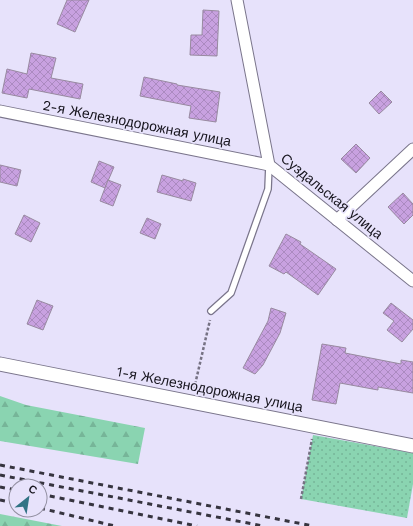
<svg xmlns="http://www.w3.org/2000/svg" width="413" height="526" font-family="'Work Sans',sans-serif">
<defs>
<pattern id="green-dots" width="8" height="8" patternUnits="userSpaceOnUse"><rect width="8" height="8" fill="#8ad4b1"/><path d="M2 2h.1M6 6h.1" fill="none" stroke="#76b598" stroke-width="1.8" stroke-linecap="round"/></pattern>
<pattern id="forest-firs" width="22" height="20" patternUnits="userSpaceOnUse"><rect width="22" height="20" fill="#8ad4b1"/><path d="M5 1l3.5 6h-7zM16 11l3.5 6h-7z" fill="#76b598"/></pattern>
<pattern id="building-cross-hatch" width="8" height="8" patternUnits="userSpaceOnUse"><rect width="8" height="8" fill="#c8a1e0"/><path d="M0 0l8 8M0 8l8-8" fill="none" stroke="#ab8ac0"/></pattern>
</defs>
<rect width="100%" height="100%" fill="#e7e2fb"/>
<path fill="url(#green-dots)" d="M313,435L413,453V484L407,518L301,499Z"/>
<g fill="url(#forest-firs)">
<path d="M0,396L26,405L145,428L138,464L0,441Z"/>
<path d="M0,514L62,526H0Z"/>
</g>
<g fill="url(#building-cross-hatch)" stroke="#988aa0">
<path d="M67,0H89L75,32L57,24Z"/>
<path d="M203,10L219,11L217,56L190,55L191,35H202Z"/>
<path d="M31,53L56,58L51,78L83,84L80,99L29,89L27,98L2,93L7,69L27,74Z"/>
<path d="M144,77L177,84V85L220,92L216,122L189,118L191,106L140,96Z"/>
<path d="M381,91L392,102L379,114L369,103Z"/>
<path d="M356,144L370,158L356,173L341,159Z"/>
<path d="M99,161L114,167L105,188L91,182Z"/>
<path d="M0,165L21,170L17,186L0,182Z"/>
<path d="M162,175L183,181V179L196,183L191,201L157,192Z"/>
<path d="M108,180L121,185L113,206L100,201Z"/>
<path d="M403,193L413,204V215L404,224L388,207Z"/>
<path d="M24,215L40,223L31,242L15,234Z"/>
<path d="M147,218L161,224L155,239L140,233Z"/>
<path d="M286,234L301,242L300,244L336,269L318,295L286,272L284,274L269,266Z"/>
<path d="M37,300L53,306L43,330L27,324Z"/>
<path d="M391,303L413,320V329L402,342L387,330L394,321L383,313Z"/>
<path d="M271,308L286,313L280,333L263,365L255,374L243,368L268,321Z"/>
<path d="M322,344L346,348L345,353L401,364V360L413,362V393L378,387V390L340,383L336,404L312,400Z"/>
</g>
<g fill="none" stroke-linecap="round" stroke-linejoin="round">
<defs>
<path id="service" d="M211,311L231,293L268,189L269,165"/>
<g id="minor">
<path d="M237,0L269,165L413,281"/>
<path d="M0,111L269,165"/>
<path d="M337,220L413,149"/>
</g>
<path id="tertiary" d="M0,364L413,446"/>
</defs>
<use href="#service" stroke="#7a758b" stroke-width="8"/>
<use href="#minor" stroke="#7a758b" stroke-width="13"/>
<use href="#tertiary" stroke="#7a758b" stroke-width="15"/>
<g stroke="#767283" stroke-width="2.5" stroke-dasharray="3 2" stroke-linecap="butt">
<path d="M194,389L210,320"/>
<path d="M301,499L312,439"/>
</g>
<use href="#service" stroke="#fff" stroke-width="5.5"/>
<use href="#minor" stroke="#fff" stroke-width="11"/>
<use href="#tertiary" stroke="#fff" stroke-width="13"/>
<g stroke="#36343f" stroke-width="3" stroke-dasharray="5 5" stroke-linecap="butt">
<path d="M0,465L313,526"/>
<path d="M0,475L263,526"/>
<path d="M0,487L16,490"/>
<path d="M40,494L197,526"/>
<path d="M0,500L16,503"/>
<path d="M40,508L115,526"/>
</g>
</g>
<g text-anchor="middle" stroke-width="3.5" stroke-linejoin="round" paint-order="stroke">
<g font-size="14" fill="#16141d" stroke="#e7e2fb">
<text transform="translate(137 123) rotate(11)" y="5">2-я Железнодорожная улица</text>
<text transform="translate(332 196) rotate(39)" y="5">Суздальская улица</text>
<text transform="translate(210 389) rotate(11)" y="5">1-я Железнодорожная улица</text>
</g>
</g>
<g transform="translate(28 498) rotate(30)"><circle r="19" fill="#e7e2fb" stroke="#9390a2"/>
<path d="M0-3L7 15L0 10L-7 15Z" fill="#317385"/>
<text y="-6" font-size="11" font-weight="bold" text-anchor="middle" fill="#16141d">С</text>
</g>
</svg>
